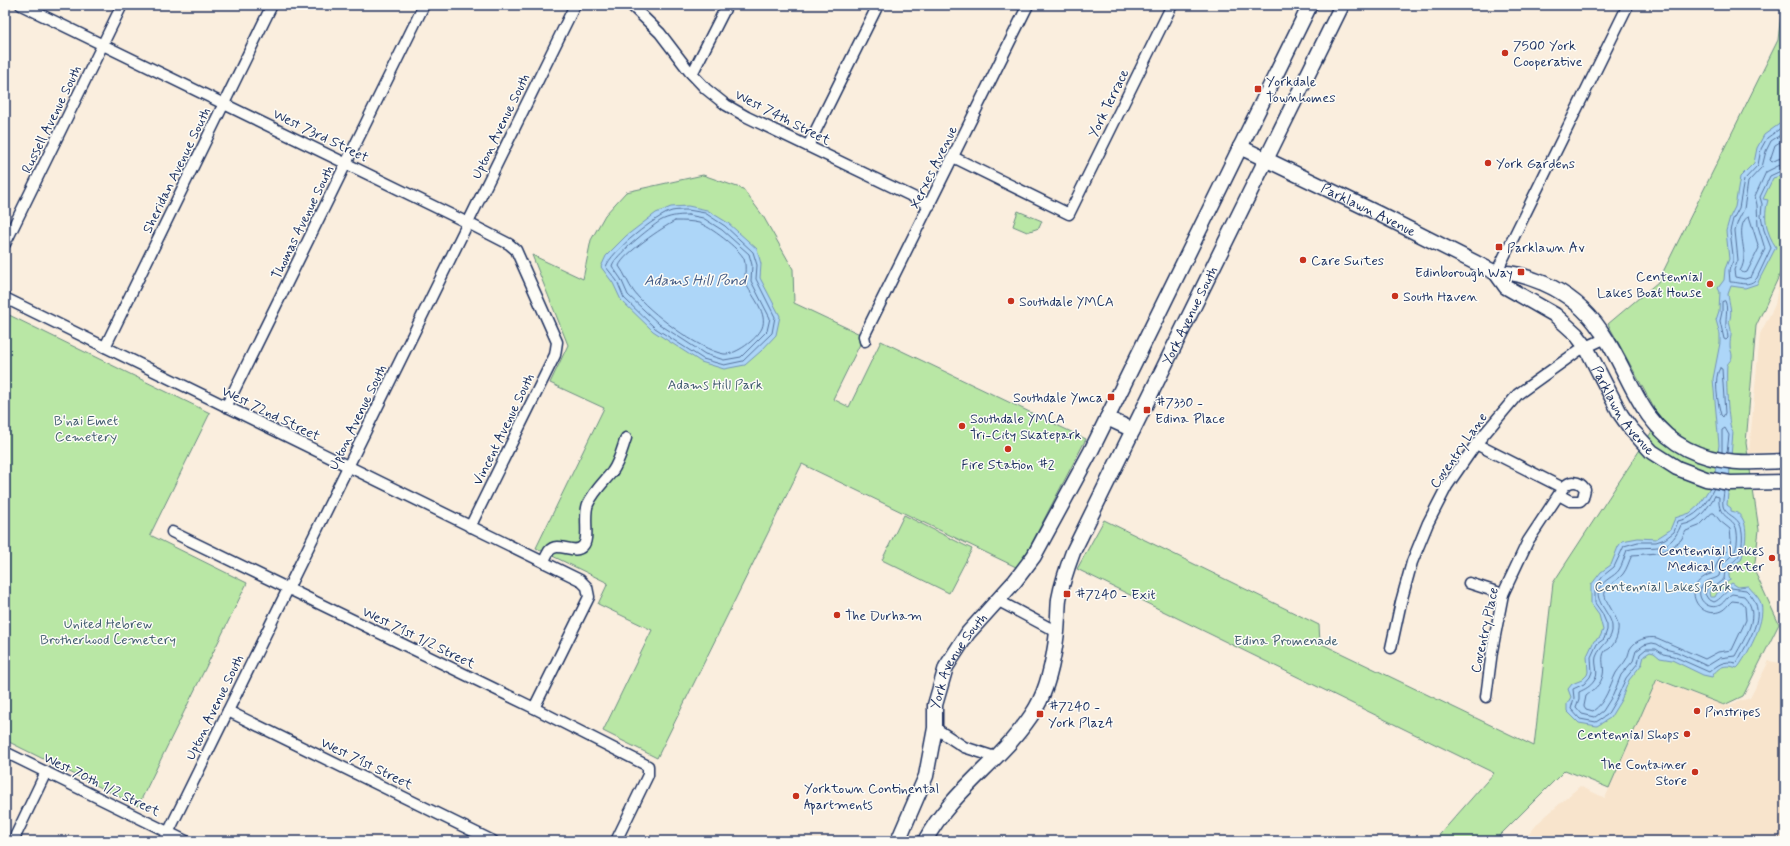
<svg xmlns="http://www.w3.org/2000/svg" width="1790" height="846" font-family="Mynerve,sans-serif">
<rect width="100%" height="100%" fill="#faeede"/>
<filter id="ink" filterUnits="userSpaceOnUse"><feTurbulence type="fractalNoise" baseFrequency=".025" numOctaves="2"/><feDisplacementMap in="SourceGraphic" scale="8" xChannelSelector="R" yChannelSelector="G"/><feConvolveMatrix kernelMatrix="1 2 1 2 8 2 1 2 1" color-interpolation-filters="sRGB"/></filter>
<g filter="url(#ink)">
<g fill="#f8e4cc">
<path d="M1785,270V452L1749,453L1760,334L1775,305L1779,279Z"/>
<path d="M1769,661L1785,664V841H1523L1539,822L1580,786L1605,798L1657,680L1725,706L1750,698Z"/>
</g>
<g fill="#b9e7a5" stroke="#6a8b82">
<path d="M1782,5H1785V263L1756,326L1746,443L1759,530L1754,570L1779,624L1743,696L1724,705L1657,679L1609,788L1565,770L1494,841H1434L1494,773L1077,569L1104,520L1319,625L1320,643L1534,746L1553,583L1660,419L1608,324L1658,282L1778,40Z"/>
<path d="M703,175L743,189L763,216L793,269L794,303L864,336L833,399L849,407L881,341L1086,439L1026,554L1016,567L802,464L657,758L603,731L652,630L598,604L608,583L536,548L604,408L550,383L568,345L532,255L583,279L591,240L605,215L626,192Z"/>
<path d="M1018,211L1042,221L1039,228L1027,232L1013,226Z"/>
<path d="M5,313L210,413L150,535L247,583L138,806L5,740Z"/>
<path d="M904,515L972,549L949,593L882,560Z"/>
</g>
<g fill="#add6f8" stroke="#7393ba">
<path d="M1785,120V171L1780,176L1773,178L1763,199L1768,200C1763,216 1766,233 1776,247L1757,284L1745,288L1731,286L1728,294C1729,304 1733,312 1729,322C1733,335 1730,335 1730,346C1730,350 1732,352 1732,356C1732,360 1729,361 1727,365C1726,373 1727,427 1733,432L1727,505L1731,508V511C1752,514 1746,546 1741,560C1733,565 1726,570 1730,580L1716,590H1710L1709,593L1710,597H1715L1717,593L1732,583L1738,587L1748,586C1751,590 1757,595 1760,601C1768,617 1749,652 1739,666L1737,668C1726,664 1718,666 1712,677L1703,675L1672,660L1660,658L1654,653L1650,652L1644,656L1642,664L1629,680L1621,700L1610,718L1597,726L1579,723L1567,711V704L1571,697L1568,689L1572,684L1582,680L1587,675L1588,672L1587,656L1594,641L1600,637L1603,630L1599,615L1591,604V585L1601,572L1611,565L1618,547L1622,541L1638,538L1656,539L1670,530L1675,518L1690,513L1699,505L1709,489L1715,473L1719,445L1713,379L1720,343V334L1716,320L1719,311L1720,292L1718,288L1724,280L1725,269L1729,259L1726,231L1730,217L1735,207L1740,177L1754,163L1757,148L1764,135Z"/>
<path d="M688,206L707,210L728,223L757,249L761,264L760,278L780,316L776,335L761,351L745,365L724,369L701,362L653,331L621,300L613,283L601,267L606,256L626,236L656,213L671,207Z"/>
</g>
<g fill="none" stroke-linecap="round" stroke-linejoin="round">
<g stroke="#55729c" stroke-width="1">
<path d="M1785,125L1767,138L1761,149L1758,165L1744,180L1739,208L1733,219L1730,231L1733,255V261L1729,270L1730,282C1740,282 1749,288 1757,278L1771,248L1764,230L1761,216L1762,204L1760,197L1770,176L1785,169"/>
<path d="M1785,132L1771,141L1766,151L1762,167L1748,182L1744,209L1738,221L1735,231L1738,260L1734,270L1735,277L1745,279L1751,277L1765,249L1758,226L1757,205L1755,196L1766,172L1780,165L1785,164"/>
<path d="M1785,139L1775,145L1770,160L1772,162L1778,159L1785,158"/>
<path d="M688,210L705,213L725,226L753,252L757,265L756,279L775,317L772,333L743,361L724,365L703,359L655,328L624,298L617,281L606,267C610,252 657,215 672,211C677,210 683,210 688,210Z"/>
<path d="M688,215L703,218L722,230L749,254L752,265L751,281L770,318L767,331L741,357L724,360L705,354L659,324L628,295L621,279L612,266C614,256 650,228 660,221C669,216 678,215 688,215Z"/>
<path d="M1749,216L1759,248L1747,272L1744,273L1740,271C1743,266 1744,261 1744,255C1744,243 1736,224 1749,216Z"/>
<path d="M675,221C684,221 691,221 699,223C709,226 740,249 744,259C747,268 743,278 747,286C753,297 768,314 762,328C757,339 736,355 724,354C699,350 649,312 634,292C628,284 625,274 619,266C623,254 663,227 675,221Z"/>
<path d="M1725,301C1728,307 1726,314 1726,321C1725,326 1728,332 1728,338L1726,340L1724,339L1720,321L1722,312V302Z"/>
<path d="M1720,368L1722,369L1725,413L1723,417L1721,415C1718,404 1713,377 1720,368Z"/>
<path d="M1722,452V430L1725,428L1729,435L1727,453"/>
<path d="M1714,488C1705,506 1697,517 1678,521L1674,532L1665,539L1656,542H1638L1624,546L1614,567L1604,575L1595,587V603L1602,613L1607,625V630L1604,639L1597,644L1591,657L1592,672L1590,677L1584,684L1573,689L1574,698L1571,709L1580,719L1596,722L1607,715L1617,698L1626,678L1638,663L1640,654L1646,649H1656L1663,654L1673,656L1709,672C1718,665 1723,660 1736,663L1739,659C1750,637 1770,611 1746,590L1731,588C1725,592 1720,600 1714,602L1708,599L1705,594L1708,587L1716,585L1724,579C1726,560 1729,568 1738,557C1742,551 1743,539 1742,532C1740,515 1726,517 1723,506C1722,501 1724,495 1724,490"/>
<path d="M1715,496L1719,497C1717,521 1736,515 1737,533C1738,539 1737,549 1733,554C1725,563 1721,562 1719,576C1714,580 1707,579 1703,585C1694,595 1705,610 1718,606C1724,604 1726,597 1732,594L1744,596C1762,615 1745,637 1735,656L1720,658L1707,666L1677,652L1665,649L1657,644L1652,643L1644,645L1636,651L1633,661L1621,675L1613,695L1603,711L1595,717L1582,714L1576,707L1579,699V692C1585,689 1590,687 1594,681C1600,673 1594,665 1596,657C1600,645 1614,640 1612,626C1611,614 1594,601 1599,589C1604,579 1614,577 1619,570C1623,564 1624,557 1627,550C1652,543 1668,557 1681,525C1698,523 1706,510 1715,496Z"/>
<path d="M1712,513H1714L1720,521L1730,529L1731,540L1729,548L1719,559L1713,573C1678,584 1698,621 1721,611C1726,609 1728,604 1732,601L1741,602L1745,607L1746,620L1732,650L1718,652L1705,659L1657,638C1647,636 1635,640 1630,649C1629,652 1628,656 1627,658C1624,664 1619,668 1616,673C1609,687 1606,702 1593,711L1586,709L1584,706L1586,696C1593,690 1601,685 1603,675C1605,667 1600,658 1605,651C1607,650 1609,649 1610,648C1616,643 1619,632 1618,625C1617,615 1602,598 1605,592C1609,583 1617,581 1623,574C1627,569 1629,561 1632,555L1658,553L1670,548L1681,540L1686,531L1699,526Z"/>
</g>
<defs>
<g id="street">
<path d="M21,5L468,223L509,244L516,250L557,342L555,355L470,527"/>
<path d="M631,5L660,33L689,71L706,89L726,105L747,117L930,205"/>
<path d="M692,74L727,5"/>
<path d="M808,146L878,5"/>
<path d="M953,157L1069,214L1172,5"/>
<path d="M5,244L122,5"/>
<path d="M1496,273L1628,5"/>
<path d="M5,298L580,580L587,587L589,597L534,708"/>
<path d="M865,341L864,336L1028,5"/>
<path d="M105,347L272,5"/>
<path d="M226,407L424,5"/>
<path d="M1476,444L1563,488"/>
<path d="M172,532L534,708L648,766V775L616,841"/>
<path d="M544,562C545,559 547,554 549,551C558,540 574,556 583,546C590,539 583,516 588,504C594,491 603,483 612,472C619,463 622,449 626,438"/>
<path d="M1469,583L1503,594"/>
<path d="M997,600L1057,632"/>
<path d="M1391,648L1401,602L1412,562L1428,523L1447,486L1476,444L1518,394L1578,351L1606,338"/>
<path d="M1486,697L1492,651L1503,594L1528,541L1563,488C1570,480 1579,480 1585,489L1583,498L1580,501H1570L1559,495"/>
<path d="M228,711L493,841"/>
<path d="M935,728L964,747L995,757"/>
<path d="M5,752L186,841"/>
<path d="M13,841L46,772"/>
<path d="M164,841L575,5"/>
</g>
<g id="secondary">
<path id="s1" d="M1240,147L1379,214L1496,273C1516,272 1524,276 1543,283C1566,293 1587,310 1601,331C1630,372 1638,424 1687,449C1719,465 1750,463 1785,461"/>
<path id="s2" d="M1496,273L1506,287L1555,315L1576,334L1586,347L1621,415L1631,429L1652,452L1677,468L1706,479L1730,483L1785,482"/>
<path d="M1107,418L1133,430"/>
<path id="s3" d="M898,841L926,776L935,728V705L946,667L968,633L1015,581L1034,556L1091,451L1310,5"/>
<path id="s4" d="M925,841C952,789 1006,758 1036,708C1049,686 1054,658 1057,632C1058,621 1058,610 1059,599C1062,583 1067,568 1073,552L1342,5"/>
</g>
</defs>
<use href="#street" stroke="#1b2f5e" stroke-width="13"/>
<use href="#secondary" stroke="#1b2f5e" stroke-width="17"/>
<use href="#street" stroke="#fdfcf7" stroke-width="10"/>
<use href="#secondary" stroke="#fdfcf7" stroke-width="14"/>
</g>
</g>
<g fill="#c8321e" stroke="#fdfcf7" stroke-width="1.5">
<circle cx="1505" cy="53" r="4"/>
<rect x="1254" y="85" width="8" height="8" rx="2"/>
<circle cx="1488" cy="163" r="4"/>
<rect x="1495" y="243" width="8" height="8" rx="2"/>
<circle cx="1303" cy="260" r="4"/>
<rect x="1517" y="268" width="8" height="8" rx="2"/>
<circle cx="1710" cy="284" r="4"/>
<circle cx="1395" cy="296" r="4"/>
<circle cx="1011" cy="301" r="4"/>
<rect x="1107" y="393" width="8" height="8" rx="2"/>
<rect x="1143" y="406" width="8" height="8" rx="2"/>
<circle cx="962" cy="426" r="4"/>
<circle cx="1008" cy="449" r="4"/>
<circle cx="1772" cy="558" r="4"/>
<rect x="1063" y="590" width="8" height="8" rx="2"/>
<circle cx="837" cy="615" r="4"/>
<circle cx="1697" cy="711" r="4"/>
<rect x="1036" y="710" width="8" height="8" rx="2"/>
<circle cx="1687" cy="734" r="4"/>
<circle cx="1695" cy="772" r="4"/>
<circle cx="796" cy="796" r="4"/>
</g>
<g text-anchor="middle" stroke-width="3" stroke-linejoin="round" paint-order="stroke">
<g font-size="14" fill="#1b2f5e" stroke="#fdfcf7" text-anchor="start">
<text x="1513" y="50">7500 York<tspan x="1513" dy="16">Cooperative</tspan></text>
<text x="1266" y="86">Yorkdale<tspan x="1266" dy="16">Townhomes</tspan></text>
<text x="1496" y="168">York Gardens</text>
<text x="1507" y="252">Parklawn Av</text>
<text x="1311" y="265">Care Suites</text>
<text x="1513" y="277" text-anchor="end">Edinborough Way</text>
<text x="1702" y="281" text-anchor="end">Centennial<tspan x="1702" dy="16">Lakes Boat House</tspan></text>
<text x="1403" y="301">South Haven</text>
<text x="1019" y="306">Southdale YMCA</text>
<text x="1103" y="402" text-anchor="end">Southdale Ymca</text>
<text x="1155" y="407">#7330 -<tspan x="1155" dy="16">Edina Place</tspan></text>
<text x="970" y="423">Southdale YMCA<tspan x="970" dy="16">Tri-City Skatepark</tspan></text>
<text x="1008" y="469" text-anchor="middle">Fire Station #2</text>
<text x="1764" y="555" text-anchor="end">Centennial Lakes<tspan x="1764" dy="16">Medical Center</tspan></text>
<text x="1075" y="599">#7240 - Exit</text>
<text x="845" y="620">The Durham</text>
<text x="1048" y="711">#7240 -<tspan x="1048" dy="16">York PlazA</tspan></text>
<text x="1705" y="716">Pinstripes</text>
<text x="1679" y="739" text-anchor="end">Centennial Shops</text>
<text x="1687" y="769" text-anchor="end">The Container<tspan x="1687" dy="16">Store</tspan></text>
<text x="804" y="793">Yorktown Continental<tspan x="804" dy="16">Apartments</tspan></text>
</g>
<g font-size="14" fill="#1b2f5e" stroke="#fdfcf7">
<text transform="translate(1108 103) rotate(-64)" y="5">York Terrace</text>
<text transform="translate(783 117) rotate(27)" y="5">West 74th Street</text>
<text transform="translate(51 119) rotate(-64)" y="5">Russell Avenue South</text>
<text transform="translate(500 126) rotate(-64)" y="5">Upton Avenue South</text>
<text transform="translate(321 135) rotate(26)" y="5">West 73rd Street</text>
<text transform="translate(933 167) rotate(-64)" y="5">Xerxes Avenue</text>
<text transform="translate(176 170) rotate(-64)" y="5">Sheridan Avenue South</text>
<text dy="5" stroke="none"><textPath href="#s1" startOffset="143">Parklawn Avenue</textPath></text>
<text transform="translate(302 222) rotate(-64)" y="5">Thomas Avenue South</text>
<text dy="5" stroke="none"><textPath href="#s4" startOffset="599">York Avenue South</textPath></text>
<text dy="5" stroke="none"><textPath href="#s2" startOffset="192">Parklawn Avenue</textPath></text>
<text transform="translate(271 413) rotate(26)" y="5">West 72nd Street</text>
<text transform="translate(357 417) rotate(-64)" y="5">Upton Avenue South</text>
<text transform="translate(503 429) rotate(-64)" y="5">Vincent Avenue South</text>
<text transform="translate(1458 450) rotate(-55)" y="5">Coventry Lane</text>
<text transform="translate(1484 630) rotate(-78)" y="5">Coventry Place</text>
<text transform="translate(419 637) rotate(26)" y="5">West 71st 1/2 Street</text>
<text dy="5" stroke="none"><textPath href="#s3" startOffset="193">York Avenue South</textPath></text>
<text transform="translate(214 707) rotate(-64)" y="5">Upton Avenue South</text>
<text transform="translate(367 763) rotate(26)" y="5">West 71st Street</text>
<text transform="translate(102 784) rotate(26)" y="5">West 70th 1/2 Street</text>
</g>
<g font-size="14" fill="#425d70" stroke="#fdfcf7">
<text x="715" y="389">Adams Hill Park</text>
<text x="86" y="425">B'nai Emet<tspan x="86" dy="16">Cemetery</tspan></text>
<text x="1663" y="591">Centennial Lakes Park</text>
<text x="108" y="628">United Hebrew<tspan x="108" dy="16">Brotherhood Cemetery</tspan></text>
<text x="1286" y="645">Edina Promenade</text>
</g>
<g font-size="15" font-style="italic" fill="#405984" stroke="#fdfcf7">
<text x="695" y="285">Adams Hill Pond</text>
</g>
</g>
<rect width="1790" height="846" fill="none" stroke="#fdfcf7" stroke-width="20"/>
<rect x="10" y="10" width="1770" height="826" fill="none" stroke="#1b2f5e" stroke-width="1.5" filter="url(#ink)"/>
</svg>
